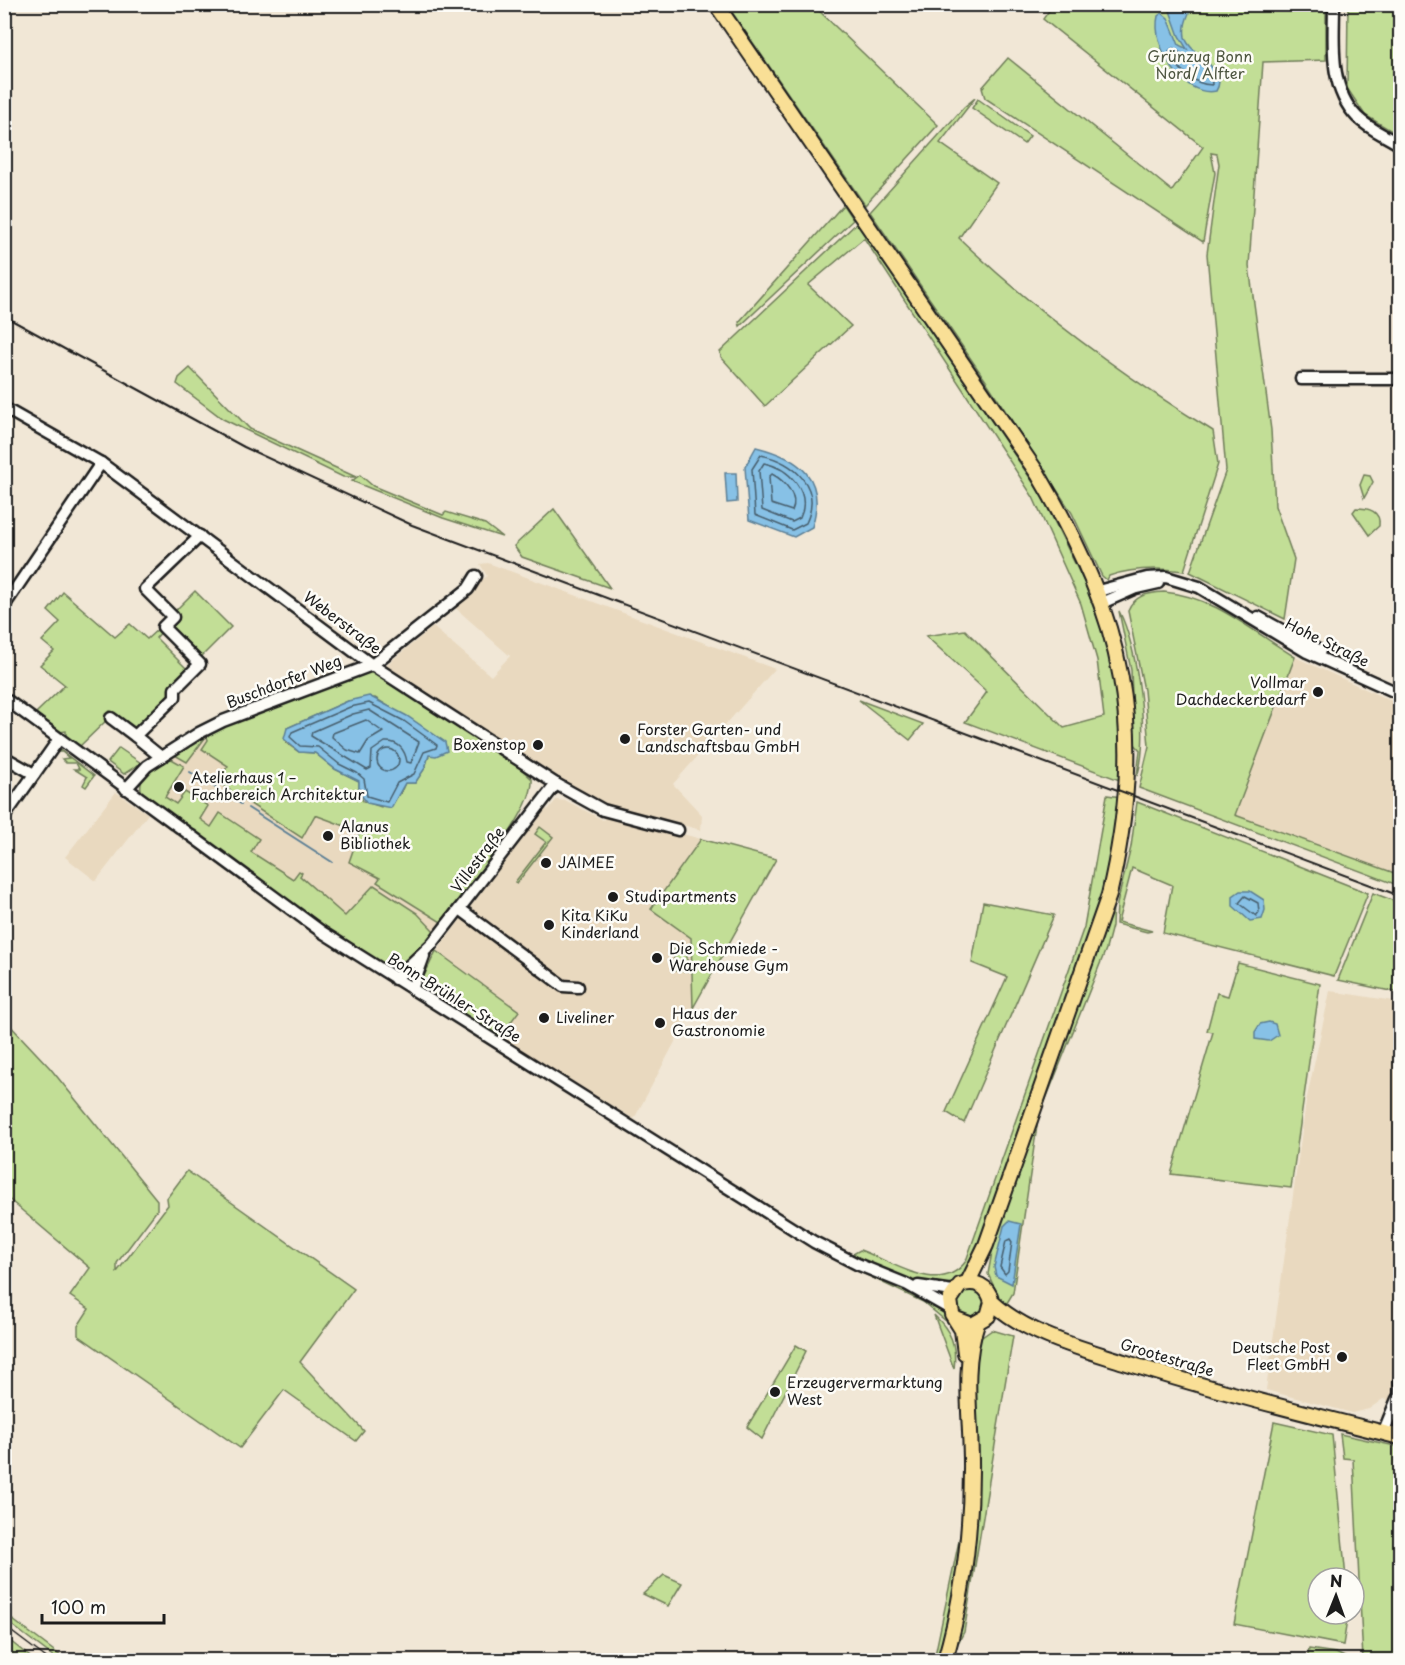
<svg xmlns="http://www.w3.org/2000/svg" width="1405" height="1665" font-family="'Playpen Sans',sans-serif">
<rect width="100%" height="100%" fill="#f1e7d6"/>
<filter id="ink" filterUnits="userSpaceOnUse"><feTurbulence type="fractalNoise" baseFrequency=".0167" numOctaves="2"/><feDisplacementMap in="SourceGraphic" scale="12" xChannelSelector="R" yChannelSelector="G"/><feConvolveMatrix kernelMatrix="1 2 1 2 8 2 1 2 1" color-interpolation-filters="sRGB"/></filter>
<g filter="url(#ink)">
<g fill="#e9d9bf">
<path d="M488,563L775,669L673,784L702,815L701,830L593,801L385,666L433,627L491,676L510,656L452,605L487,576L480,564Z"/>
<path d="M1295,657L1400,705V875L1235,815Z"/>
<path d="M224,725L457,902L403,966L389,967L326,928L147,800L141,791L146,773L203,736L205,738L215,733Z"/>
<path d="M116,792L148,814L96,881L65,857Z"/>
<path d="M556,800L567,801L603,820L608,814L701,839L651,909L691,938L693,1008L634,1119L499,1038L430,993L431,990L424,983V972L431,959L545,808L548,810Z"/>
<path d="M1330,991L1400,1002V1404L1383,1399L1369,1409L1352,1413L1266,1390L1306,1102Z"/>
</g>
<g fill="#c2de96" stroke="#6f7d59" stroke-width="1.5" fill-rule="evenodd">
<path d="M727,5H813L938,125L865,205Z"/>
<path d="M1053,5H1326V60L1263,62L1249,266L1271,430L1275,506L1294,559L1285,619L1190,572L1226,470L1207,254L1219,164L1217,154L1211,153L1215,173L1203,242L985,98L982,88L1008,58L1172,191L1203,147L1043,19Z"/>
<path d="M1348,5H1400V136L1365,115L1347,88Z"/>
<path d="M975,98L940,143L997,183L959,238C1036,312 1121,374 1213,431L1218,464L1184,571C1160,568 1132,568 1109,576L1107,580L1102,576L1072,513L986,381L870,212L964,107Z"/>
<path d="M978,99L1030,136L1024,144L972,108Z"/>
<path d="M843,205L853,220L740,326L739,322Z"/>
<path d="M857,223L1041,494L1085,584L1111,655L1122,729V781L965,722L987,692L926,636L965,630L1064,728L1104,717L1097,660L1081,604L1033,497L864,238L808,285L851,326L765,406L721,357L720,352Z"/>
<path d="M190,368L250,429L356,477H343L223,419L177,384L179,378Z"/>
<path d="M360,475L373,486L443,515L446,512L485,524L502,537L443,518L352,481Z"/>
<path d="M1364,475L1370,476L1373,482L1364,498L1360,485Z"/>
<path d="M1356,508C1369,508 1381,511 1379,526L1369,535L1353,512Z"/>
<path d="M554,509L610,588L522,557L514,546Z"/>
<path d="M195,591L231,627L200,658L169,629L179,618L174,612Z"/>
<path d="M63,592L115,637L130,624L147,639L159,628L162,631L156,638L187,669L171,687L170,696L133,730L111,716L79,747L66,736V731L59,732L36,713L65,685L40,665L54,651L42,641L60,622L48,611Z"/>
<path d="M1164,592C1214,596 1253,632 1295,657L1235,815L1400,875V886L1139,788L1149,746L1144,690L1128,611C1135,595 1147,593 1164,592Z"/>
<path d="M1119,611C1137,644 1151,741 1137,776L1140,750L1134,743L1131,670Z"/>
<path d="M372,670L509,758L532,779C535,812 463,894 441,922L377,882L380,878L349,862L360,830L354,826L353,829L315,815L302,838L217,782L228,766L202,749L208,740L207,737L224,725ZM375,698L434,735L433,755H429L425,768L415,783H405L400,794L381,807L363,801L359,793V781L335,769L315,753L299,752L286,743L287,728L348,701Z"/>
<path d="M859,700L923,724L910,740Z"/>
<path d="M203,736L205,738L187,762L173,754Z"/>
<path d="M119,748L141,763L124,774L108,762Z"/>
<path d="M59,749L94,776L86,787L83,785L87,777L74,769H79L76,763H66L62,759L69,758L62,752H55Z"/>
<path d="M168,757L184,766L165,797L176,804L185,792L208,806L200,819L211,827L220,813L259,839L251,852L293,879L299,871L302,873L300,876L345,916L374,885L417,913L434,931C423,946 407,969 389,967L326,928L147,800C129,780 153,768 168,757Z"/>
<path d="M1107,795L1121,797L1116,838L1098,912L975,1259C973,1264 969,1272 965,1276C935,1300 887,1271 857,1259L853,1254L860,1250C890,1260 940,1298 966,1261L1084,927Z"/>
<path d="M1137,802L1368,893L1334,976L1163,933L1172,885L1132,868L1118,922L1152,931L1147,932L1116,924L1117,904L1131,847Z"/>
<path d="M540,827L553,837L517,883L515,882L546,842L535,834Z"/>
<path d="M701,839L776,859L693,1008L691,938L651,909Z"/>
<path d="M1373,893L1400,903V993L1338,980Z"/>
<path d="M983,902L1054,915L964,1123L946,1112L1007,977L972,963Z"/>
<path d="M1113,902L1112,926L1106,949L1038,1119L1013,1293L1004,1308L988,1274L997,1225Z"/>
<rect x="674" y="949" width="13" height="22"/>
<path d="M436,951L519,1011L499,1038L430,993L423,978Z"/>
<path d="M1238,963L1320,984L1291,1188L1171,1174L1213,1032L1207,1031L1217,993L1228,996Z"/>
<path d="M5,1020L50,1068L157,1200V1210L117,1263V1272L168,1205L167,1198L187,1171L354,1289L300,1362L364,1431L356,1441L284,1390L240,1448L78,1335V1326L89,1309L70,1296L90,1268L5,1196Z"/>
<path d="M848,1266L933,1301L942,1307L953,1327L923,1302Z"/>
<path d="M978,1289L987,1299L985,1312L973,1320L957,1312V1295L961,1290Z"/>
<path d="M934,1315C951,1331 957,1345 954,1369Z"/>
<path d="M992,1330L1013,1336L964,1632L958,1643L957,1638L976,1502L975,1342Z"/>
<path d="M796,1345L806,1351L762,1439L747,1427Z"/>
<path d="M1274,1422L1332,1435L1346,1578H1318V1614H1348L1343,1645L1234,1624Z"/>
<path d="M1340,1434L1400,1447V1660H1363L1353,1459L1343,1458Z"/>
<path d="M961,1531H964L958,1582L940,1660H934Z"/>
<path d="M664,1575L682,1583L668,1606L643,1594Z"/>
<path d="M5,1614L66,1660H58L5,1620Z"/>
<path d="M5,1637L34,1660H5Z"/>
<path d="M1309,1649L1336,1653L1351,1660H1307Z"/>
</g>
<g fill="#87c1e6" stroke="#5c7f95" stroke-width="1.5">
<path d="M1168,5H1193C1188,14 1183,27 1185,37C1190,56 1230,68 1216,91C1182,98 1151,45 1158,16L1162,13L1168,18L1179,45L1187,49L1179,36Z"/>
<path d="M756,447C800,458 827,478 812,527L794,537L749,520L745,467Z"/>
<path d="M725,473H736L737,502L727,503Z"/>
<path d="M369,696L407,716L445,742L447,751L436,756L429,755L425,768L415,783H405L391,808L367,803L359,792V781L335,769L315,753L299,752L284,739L287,728L348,701Z"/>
<path d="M1240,891H1250L1264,900L1265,910L1262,919L1250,921L1233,906V896Z"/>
<path d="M1269,1022L1275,1024L1278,1035L1269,1041L1255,1039V1032L1260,1024Z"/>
<path d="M1009,1221L1021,1224L1012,1284L996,1276L994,1267L1004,1226Z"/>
</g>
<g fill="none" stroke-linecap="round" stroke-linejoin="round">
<g stroke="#475e6d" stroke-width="1.5">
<path d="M1173,48C1185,59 1213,62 1212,85C1193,85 1176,68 1169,51Z"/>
<path d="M761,455C794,462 823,487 806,523L792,530L755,515L752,469Z"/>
<path d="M764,463C789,468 812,492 800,518L792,522L762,510L759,471Z"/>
<path d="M772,474C785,481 799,496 792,511L771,504L769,477Z"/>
<path d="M369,703L404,721L437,745L436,748L424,752L414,774L397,783L387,802L367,796L364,779L357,773L339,764L318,747L300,746L290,737L292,732L350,707Z"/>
<path d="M369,710L419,742L411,763L407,762C405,750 399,741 385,742L372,751L371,768L367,770L311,736L312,732L353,714Z"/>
<path d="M366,720L383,732L368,741L360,754L347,750L332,737L333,733Z"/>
<circle cx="388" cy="760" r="11"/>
<path d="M1245,896L1258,903L1259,912L1256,916L1239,903Z"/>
<path d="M1010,1239L1012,1242L1008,1271L1005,1274L1000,1267L1006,1241Z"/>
</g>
<g stroke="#5c7f95" stroke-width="2">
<path d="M190,772L219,790"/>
<path d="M225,794L241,804"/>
<path d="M248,808L332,862"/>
</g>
<defs>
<g id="minor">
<path d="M1334,4C1334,42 1328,87 1357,117C1369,129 1386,136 1400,145"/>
<path d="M1301,379H1400"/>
<path d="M4,408L101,463L372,665L556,784L603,810L678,830"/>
<path d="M1098,591L1147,578L1166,577L1199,587L1307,652L1400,694"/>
<path d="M1102,603L1136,588L1158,583"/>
<path d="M4,606L101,463"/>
<path d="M1258,617L1320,651"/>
<path d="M4,698L322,932L814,1242L857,1264L906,1284L950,1309"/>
<path d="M111,718L135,736"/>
<path d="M4,757L34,774"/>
<path d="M161,757L135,736L175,697V689L200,664L163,627L173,617L145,589L200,536"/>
<path d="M126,789L147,766L199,733L223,721L372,665L468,589L476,576"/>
<path d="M4,817L59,739"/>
<path d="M460,909L563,986L578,987"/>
<path d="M395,979L432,944L556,784"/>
<path d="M412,989L424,956"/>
<path d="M918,1286L953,1291"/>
<path d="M1383,1433L1397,1399"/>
<path d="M1399,1437L1400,1381"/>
</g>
<g id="major">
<path d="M716,4L1038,474C1125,622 1148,727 1109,895L986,1245L968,1282"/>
<path d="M992,1302C1026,1334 1080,1348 1124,1362C1215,1391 1308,1414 1400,1437"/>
<path d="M956,1319L972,1325L988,1316L992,1302C988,1285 975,1280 960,1285L950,1300L952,1314L962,1330L965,1353"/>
<path d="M945,1660C963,1598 971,1534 971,1470C972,1422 961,1370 977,1324"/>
</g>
</defs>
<use href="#minor" stroke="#1c1c1c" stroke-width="15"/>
<use href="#major" stroke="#1c1c1c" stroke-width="18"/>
<use href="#minor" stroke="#fdfcf7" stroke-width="10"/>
<use href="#major" stroke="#f9df96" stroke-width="14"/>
<path stroke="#1c1c1c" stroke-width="1.5" d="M4,1626L49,1660"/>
<path stroke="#1c1c1c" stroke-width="2" d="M4,316L244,447L412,525L1400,896"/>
</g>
</g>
<g fill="#1c1c1c" stroke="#fdfcf7" stroke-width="2">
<circle cx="1318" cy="692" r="6"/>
<circle cx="625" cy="739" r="6"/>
<circle cx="538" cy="745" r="6"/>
<circle cx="179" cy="787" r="6"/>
<circle cx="328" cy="836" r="6"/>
<circle cx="546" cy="863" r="6"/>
<circle cx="613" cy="897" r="6"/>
<circle cx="549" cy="925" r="6"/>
<circle cx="657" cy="958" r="6"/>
<circle cx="544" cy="1018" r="6"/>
<circle cx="660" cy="1023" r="6"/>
<circle cx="1342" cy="1357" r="6"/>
<circle cx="775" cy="1392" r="6"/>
</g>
<g text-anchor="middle" stroke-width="5" stroke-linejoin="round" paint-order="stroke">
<g font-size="15" fill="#4e5641" stroke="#fdfcf7">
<text x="1200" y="62">Grünzug Bonn<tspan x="1200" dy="17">Nord/ Alfter</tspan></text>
</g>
<g font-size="15" fill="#1c1c1c" stroke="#fdfcf7">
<text transform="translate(342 623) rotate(37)" y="5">Weberstraße</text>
<text transform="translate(1327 643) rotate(26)" y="5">Hohe Straße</text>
<text transform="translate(284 682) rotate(-21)" y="5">Buschdorfer Weg</text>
<text transform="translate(478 860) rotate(-53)" y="5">Villestraße</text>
<text transform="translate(454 998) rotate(32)" y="5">Bonn-Brühler-Straße</text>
<text transform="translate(1167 1358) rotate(17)" y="5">Grootestraße</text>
</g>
<g font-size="15" fill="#1c1c1c" stroke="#fdfcf7" text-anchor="start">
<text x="1306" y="688" text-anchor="end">Vollmar<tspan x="1306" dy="17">Dachdeckerbedarf</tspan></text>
<text x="637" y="735">Forster Garten- und<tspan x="637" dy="17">Landschaftsbau GmbH</tspan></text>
<text x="526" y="750" text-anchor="end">Boxenstop</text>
<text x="191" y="783">Atelierhaus 1 –<tspan x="191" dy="17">Fachbereich Architektur</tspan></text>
<text x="340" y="832">Alanus<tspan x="340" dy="17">Bibliothek</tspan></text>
<text x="558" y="868">JAIMEE</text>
<text x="625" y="902">Studipartments</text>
<text x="561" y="921">Kita KiKu<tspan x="561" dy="17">Kinderland</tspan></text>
<text x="669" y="954">Die Schmiede -<tspan x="669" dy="17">Warehouse Gym</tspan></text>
<text x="672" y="1019">Haus der<tspan x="672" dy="17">Gastronomie</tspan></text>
<text x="556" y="1023">Liveliner</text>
<text x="1330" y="1353" text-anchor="end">Deutsche Post<tspan x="1330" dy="17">Fleet GmbH</tspan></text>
<text x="787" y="1388">Erzeugervermarktung<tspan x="787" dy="17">West</tspan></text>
</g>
</g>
<rect width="1405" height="1665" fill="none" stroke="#fdfcf7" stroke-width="24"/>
<rect x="12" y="12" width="1381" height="1641" fill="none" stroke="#1c1c1c" stroke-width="2" filter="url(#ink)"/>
<g transform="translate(1336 1596) rotate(1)"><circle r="28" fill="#fdfcf7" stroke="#a3a29f" stroke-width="1.5"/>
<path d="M0-4.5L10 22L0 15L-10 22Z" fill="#1c1c1c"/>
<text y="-9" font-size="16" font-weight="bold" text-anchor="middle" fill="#1c1c1c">N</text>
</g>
<path d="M42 1614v9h122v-9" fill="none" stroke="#1c1c1c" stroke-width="3"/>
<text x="51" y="1614" font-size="18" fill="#1c1c1c" stroke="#fdfcf7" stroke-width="4.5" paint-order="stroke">100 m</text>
</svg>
